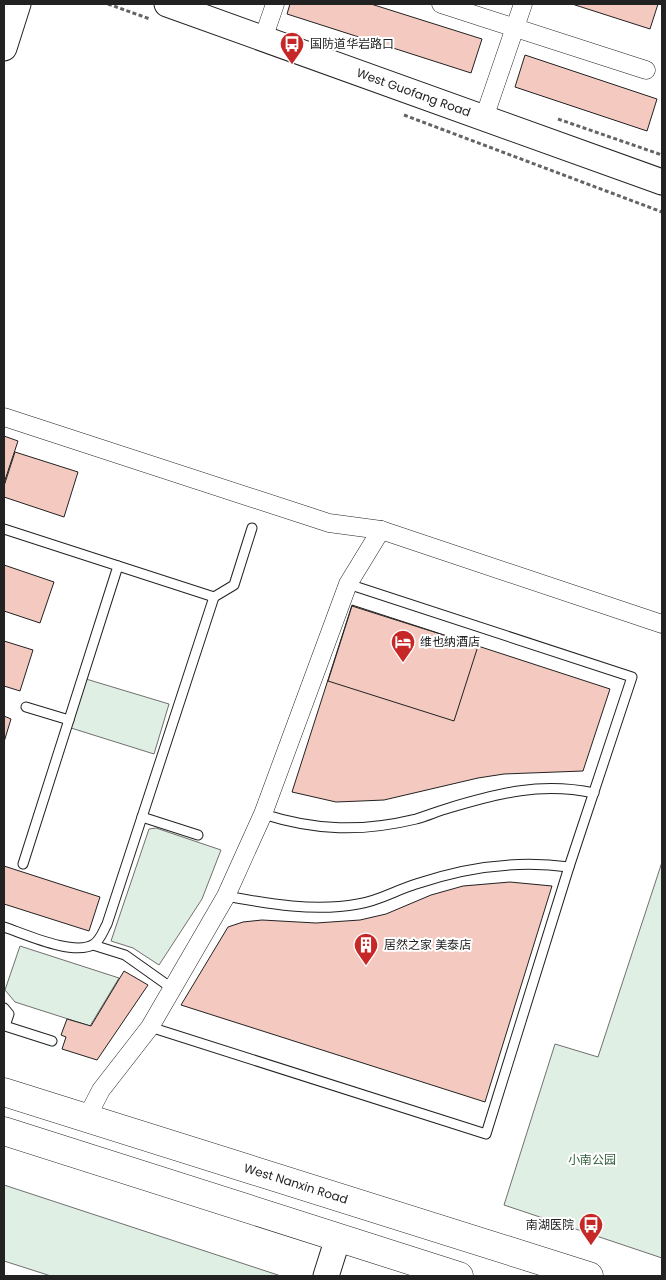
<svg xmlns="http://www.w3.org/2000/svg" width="666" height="1280" font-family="Poppins,'Noto Sans SC',sans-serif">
<rect width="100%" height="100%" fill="#fff"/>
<g fill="#e0efe3" stroke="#6f6f6f">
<path d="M86,679L169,704L154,754L71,728Z"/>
<path d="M156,828L221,850L202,899L159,965L133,948L111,941L149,829Z"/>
<path d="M662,862V1258L504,1205L555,1044L598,1057Z"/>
<path d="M20,946L119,978L90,1026L15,1002L5,990Z"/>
<path d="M4,1185L281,1276H51L4,1261Z"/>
</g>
<g fill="#f3c9c0" stroke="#222">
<path d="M290,4H371L482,39L471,73L287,14Z"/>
<path d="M572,4H658L650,29Z"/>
<path d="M525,55L657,99L647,131L515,87Z"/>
<path d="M4,436L18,441L4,483Z"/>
<path d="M15,452L78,472L64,517L4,497V486Z"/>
<path d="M4,565L54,582L40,623L4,611Z"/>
<path d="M352,605L610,689L583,771L504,774L478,778L384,800L361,801L336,802L292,792Z"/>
<path d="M352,606L478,646L454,721L328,681Z"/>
<path d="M4,641L33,650L20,691L4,686Z"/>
<path d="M4,716L11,719L4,742Z"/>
<path d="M4,866L100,897L89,931L4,904Z"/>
<path d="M510,882L552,886L485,1102L181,1005L228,927L243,922L262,920L316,923L360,920L386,914L431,895L463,886Z"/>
<path d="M124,971L148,985L97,1060L62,1049L66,1037L61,1035L67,1019L91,1026Z"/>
</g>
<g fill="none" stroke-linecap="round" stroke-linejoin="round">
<defs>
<g id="lane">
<path d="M4,529L214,597"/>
<path d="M26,707L69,720"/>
<path d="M263,814C316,831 362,832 416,819C427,816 438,811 449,808C499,793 541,782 594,793"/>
<path d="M142,817L198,835"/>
<path d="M23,864L118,566"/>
<path d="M226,896C269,904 315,912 358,904C379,901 396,890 416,884C466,867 517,860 569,867"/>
<path d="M4,927C25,934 75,957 94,944C101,939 103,931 107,924L214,597L234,585L252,528"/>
<path d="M93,945L125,955L173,989"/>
<path d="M4,1008L9,1014L5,1026L52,1041"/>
<path d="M150,1027L486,1134L569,867L632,677L348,584"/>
</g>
<g id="street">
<path d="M441,4L646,70"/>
<path d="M263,39L275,4"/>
<path d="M484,118L523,4"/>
<path d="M4,417L329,523L381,530L662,624"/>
<path d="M86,1119L101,1090L150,1027L226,896L263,814L348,584L381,530"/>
</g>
<g id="secondary">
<path id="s1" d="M167,4L662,182"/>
<path d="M4,48L18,4"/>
<path d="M326,1276L338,1238"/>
</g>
<g id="primary">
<path id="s2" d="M4,1092L589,1276"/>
<path d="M4,1131L459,1276"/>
</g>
</defs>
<use href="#lane" stroke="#222" stroke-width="11"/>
<use href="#street" stroke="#222" stroke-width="19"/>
<use href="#secondary" stroke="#222" stroke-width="27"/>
<use href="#primary" stroke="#222" stroke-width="29"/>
<g stroke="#646464" stroke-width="3" stroke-dasharray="4 2.5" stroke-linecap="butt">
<path d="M108,4L150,19"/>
<path d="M404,115L662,212"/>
<path d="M558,119L662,155"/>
</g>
<use href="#lane" stroke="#fff" stroke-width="9"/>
<use href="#street" stroke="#fff" stroke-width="18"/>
<use href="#secondary" stroke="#fff" stroke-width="25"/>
<use href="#primary" stroke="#fff" stroke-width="28"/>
</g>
<defs>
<symbol id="bus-pin" viewBox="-11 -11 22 30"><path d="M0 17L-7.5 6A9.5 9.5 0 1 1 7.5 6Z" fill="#c62828" stroke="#fff"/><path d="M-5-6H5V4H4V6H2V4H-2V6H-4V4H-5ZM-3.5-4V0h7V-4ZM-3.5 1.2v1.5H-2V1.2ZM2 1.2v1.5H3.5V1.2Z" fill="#fff"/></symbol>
<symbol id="hotel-pin" viewBox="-11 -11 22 30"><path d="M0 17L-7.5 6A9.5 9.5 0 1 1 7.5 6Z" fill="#c62828" stroke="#fff"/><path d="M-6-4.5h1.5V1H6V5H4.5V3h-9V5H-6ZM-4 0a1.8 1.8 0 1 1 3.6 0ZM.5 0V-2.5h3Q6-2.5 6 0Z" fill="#fff"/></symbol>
<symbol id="building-pin" viewBox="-11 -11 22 30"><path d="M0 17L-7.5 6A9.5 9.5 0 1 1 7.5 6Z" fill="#c62828" stroke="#fff"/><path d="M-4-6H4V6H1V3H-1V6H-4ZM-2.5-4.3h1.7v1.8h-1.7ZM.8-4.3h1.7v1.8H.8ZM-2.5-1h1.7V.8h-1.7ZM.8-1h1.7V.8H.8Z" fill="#fff"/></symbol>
</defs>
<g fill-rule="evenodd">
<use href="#bus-pin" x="278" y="30" width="28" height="38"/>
<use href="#hotel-pin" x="389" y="628" width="28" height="38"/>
<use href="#building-pin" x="352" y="931" width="28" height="38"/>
<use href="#bus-pin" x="577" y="1211" width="28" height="38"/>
</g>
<g text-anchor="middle" stroke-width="4" stroke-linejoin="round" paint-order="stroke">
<g font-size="12" fill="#222" stroke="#fff" text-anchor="start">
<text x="310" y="48">国防道华岩路口</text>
<text x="420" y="646">维也纳酒店</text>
<text x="384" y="949">居然之家 美泰店</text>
<text x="574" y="1229" text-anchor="end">南湖医院</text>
</g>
<g font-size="12" fill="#222" stroke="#fff">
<text dy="4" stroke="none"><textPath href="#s1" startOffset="262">West Guofang Road</textPath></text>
<text dy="4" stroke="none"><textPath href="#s2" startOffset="306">West Nanxin Road</textPath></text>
</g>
<g font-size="12" fill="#2f5e38" stroke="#fff">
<text x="592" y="1164">小南公园</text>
</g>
</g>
<rect width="666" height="1280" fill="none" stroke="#222222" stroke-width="10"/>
</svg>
